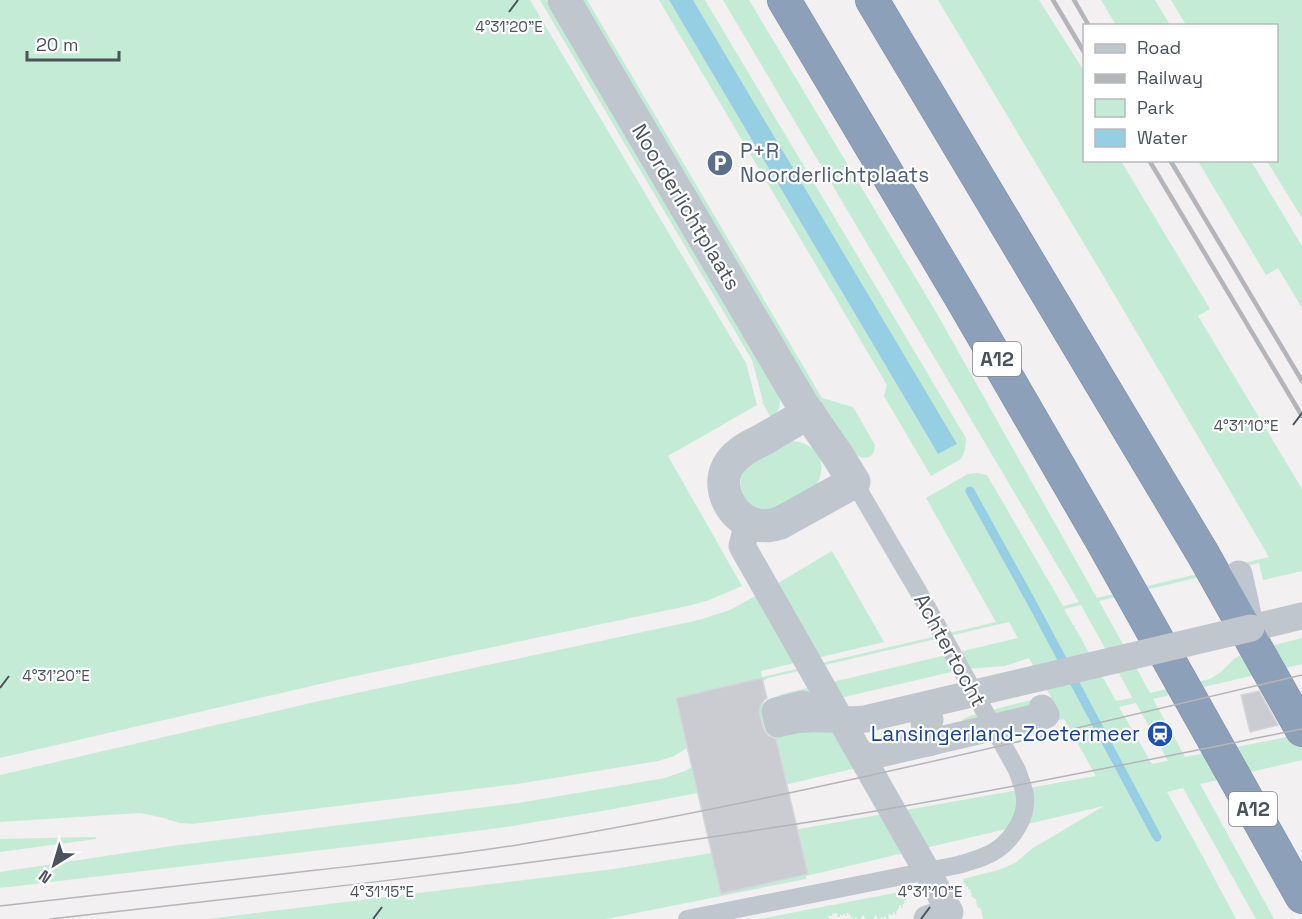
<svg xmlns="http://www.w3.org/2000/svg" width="1302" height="919" font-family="'Space Grotesk',sans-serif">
<rect width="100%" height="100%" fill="#f2f0f0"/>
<g fill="#c4ebd5" fill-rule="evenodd">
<path d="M0,0H530L746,363L757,405L668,456L742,586L709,600L692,605L346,678L0,758Z"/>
<path d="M540,0H546L778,393C782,404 780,410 771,418L762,402L763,401L752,360Z"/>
<path d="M580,0H587L822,398L853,407L875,445L874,452L870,457L862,458L857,455L804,380Z"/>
<path d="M659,0H669L938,454L956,444L693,0H705L966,438L965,450L961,459L931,476L884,396L887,385Z"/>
<path d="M723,0H749L936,312L1097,598L1269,557L1107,282L938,0H1039L1084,71V160L1121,161L1210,309L1198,316L1302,489V571L1263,580L1259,563L1099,601L1150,693L1210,679L1221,672L1234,659L1244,653L1302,638V664L1153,699L1185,757L1302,734V760L1200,784L1274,919H1256L1183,788L1167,792L1203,857L1236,919H983L981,909L977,907L976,899H974L973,897H972L970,889H968V886L966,887L965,884H964L963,879L999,870L1015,863L1033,848L1104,806L806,876V879L606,919H208L614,869L779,842L777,833L1096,776L1064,719L767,789L764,779L698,793L608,810L523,824L513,826L390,842L0,888V872L172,846L518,803L665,778L685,771L701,762L751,713L762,704L782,694L1018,638L1009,622L769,678L761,682L687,748L674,756L658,761L517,784L192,824L180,823L160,817L140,813L0,822V775L315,702L699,620L730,610L759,594L798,662L761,671L762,677L996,622L926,498L968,474L977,473L987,475L1063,606L1079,602ZM1081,605L1132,697V698L1116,701L1074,626L1076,625H1073L1064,609ZM1029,658L1052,699C1032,697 995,710 973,715L965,718L955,727L866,746L824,728H810L772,736L767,715L964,669L1005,666ZM741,683L742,688L677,703L675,699ZM1136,703L1168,761H1167L1152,764L1119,707Z"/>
<path d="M1101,0H1155L1170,25H1116Z"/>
<path d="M1171,0H1302V218L1267,161L1276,160V26L1186,25Z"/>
<path d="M1198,161H1251L1302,246V308L1278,268L1266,275Z"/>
<path d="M793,441C818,444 829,464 816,486C808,490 777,510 771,511C762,512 751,507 746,500C739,489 739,475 748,465C754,458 783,446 793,441Z"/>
<path d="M832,551L884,642L817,658L775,585Z"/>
<path d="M89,837H96V839L0,852V839Z"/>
<path d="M905,891L907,898L904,902V904L902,905L903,907L901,908V905H899V908L896,912L897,914L895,915L894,912H893V915H891L889,913L888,919H886V916L884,917V919L882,917L879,919L877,918L876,915L873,919H866L863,915L860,919H857L856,916L855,919H853V917L851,918L850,915H849L848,913H846L847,915L845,916L844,913L843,914V916L840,914V917H838L837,913L832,914V916H828L829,919H759Z"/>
</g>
<path fill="#96cee3" d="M669,0H693L957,444L938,454Z"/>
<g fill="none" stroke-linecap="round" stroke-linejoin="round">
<path stroke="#96cee3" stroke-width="9" d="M970,491L1032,603L1157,837"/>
</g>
<g fill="#cbccd2" stroke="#d5d6db" stroke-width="1.5">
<path d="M762,678L767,698L764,700L760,707V715L763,728L767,735L776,739L808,874L721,894L676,698Z"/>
<path d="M1259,691L1278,725L1250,732L1241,695Z"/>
</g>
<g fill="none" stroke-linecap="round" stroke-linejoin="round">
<defs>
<g id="motorway">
<path d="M784,0L963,301L1102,541L1302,897"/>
<path d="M872,0L1203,554L1302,730"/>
</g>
</defs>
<use href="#motorway" stroke="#798ba5" stroke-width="34"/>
<path stroke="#c0c6cd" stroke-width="18" d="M687,919L958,865C971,861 986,858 998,849C1013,838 1027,817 1025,797C1024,788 1020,779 1017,770L918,591L854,482"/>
<g stroke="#c0c6cd" stroke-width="27">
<path d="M748,522L742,546L950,912L927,919"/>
<path d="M1239,574L1251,628L1302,616"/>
<path d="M790,721L778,724L775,711L803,704L806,717L828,712"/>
<path d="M929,743L924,723L930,720"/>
<path d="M863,758L1046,715L1042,708"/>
</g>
<path stroke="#c0c6cd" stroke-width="33" d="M564,0L802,404L838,456L854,482L780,523C771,526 762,527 753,524C729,516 715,484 730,463C738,451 752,445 764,439C779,430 794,421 809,413"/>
<use href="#motorway" stroke="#8da0b9" stroke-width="33"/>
<g stroke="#b3b5b9" stroke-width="1.5">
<path d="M0,906C106,894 212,882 317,870C388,862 459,855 529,843C789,799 1045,735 1302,675"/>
<path d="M50,919C293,892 536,865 777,827C953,800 1127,764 1302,729"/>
</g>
<g stroke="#b3b5b9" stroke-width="4.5">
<path d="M1053,0L1084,52"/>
<path d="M1074,0L1089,26"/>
<path d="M1149,160L1302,416"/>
<path d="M1170,160L1302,381"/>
</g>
<path stroke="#c0c6cd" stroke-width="27" d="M790,721C815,715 840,722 865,719L1251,628"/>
</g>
<path fill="none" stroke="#4a525b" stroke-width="2" d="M509,12L518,0M1293,425L1302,413M0,688L9,676M373,919L382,907M921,919L930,907"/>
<defs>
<symbol id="parking-disc" viewBox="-11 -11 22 22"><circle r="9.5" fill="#5c6f8a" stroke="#fff"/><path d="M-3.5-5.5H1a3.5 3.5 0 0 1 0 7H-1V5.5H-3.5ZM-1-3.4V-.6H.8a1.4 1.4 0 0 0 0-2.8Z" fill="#fff"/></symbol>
<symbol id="station-disc" viewBox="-11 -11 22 22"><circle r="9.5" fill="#1a4fb4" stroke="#fff"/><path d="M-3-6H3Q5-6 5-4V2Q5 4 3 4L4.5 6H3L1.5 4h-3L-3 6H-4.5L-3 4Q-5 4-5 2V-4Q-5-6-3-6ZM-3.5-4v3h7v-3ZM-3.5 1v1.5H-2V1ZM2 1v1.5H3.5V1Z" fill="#fff"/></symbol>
</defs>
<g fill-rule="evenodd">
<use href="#parking-disc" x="705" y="148" width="30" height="30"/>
<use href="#station-disc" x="1145" y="719" width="30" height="30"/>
</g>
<g text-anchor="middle" stroke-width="4.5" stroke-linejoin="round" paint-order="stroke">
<g fill="#fff" stroke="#80868c" stroke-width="1.5">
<rect x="973" y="342" width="48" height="34" rx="4.5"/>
<rect x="1229" y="792" width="48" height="34" rx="4.5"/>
</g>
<g font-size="20" font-weight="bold" fill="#4a525b">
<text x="997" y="366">A12</text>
<text x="1253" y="816">A12</text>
</g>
<g font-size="21" fill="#4e5e75" stroke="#fff" text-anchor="start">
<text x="740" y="158">P+R<tspan x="740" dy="24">Noorderlichtplaats</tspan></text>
</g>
<g font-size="21" fill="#4a525b" stroke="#fff">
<text transform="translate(686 207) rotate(59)" y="7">Noorderlichtplaats</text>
<text transform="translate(950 650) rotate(61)" y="7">Achtertocht</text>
</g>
<g font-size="21" fill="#164399" stroke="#fff" text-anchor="end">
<text x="1140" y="741">Lansingerland-Zoetermeer</text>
</g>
</g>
<g font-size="15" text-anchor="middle" fill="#4a525b" stroke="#fff" stroke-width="4.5" stroke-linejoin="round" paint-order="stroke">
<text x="509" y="32">4°31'20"E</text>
<text x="1246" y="431">4°31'10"E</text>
<text x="56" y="681">4°31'20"E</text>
<text x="382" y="897">4°31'15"E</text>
<text x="930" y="897">4°31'10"E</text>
</g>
<rect x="1083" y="24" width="195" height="138" fill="#ffffff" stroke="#b7babd" stroke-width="1.5"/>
<rect x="1095" y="44" width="30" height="9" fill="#c0c6cd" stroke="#b7babd" stroke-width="1.5"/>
<text x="1137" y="54" font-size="18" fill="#4a525b">Road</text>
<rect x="1095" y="74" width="30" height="9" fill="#b3b5b9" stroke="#b7babd" stroke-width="1.5"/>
<text x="1137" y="84" font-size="18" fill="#4a525b">Railway</text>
<rect x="1095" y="99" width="30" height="18" fill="#c4ebd5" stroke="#b7babd" stroke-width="1.5"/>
<text x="1137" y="114" font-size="18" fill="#4a525b">Park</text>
<rect x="1095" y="129" width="30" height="18" fill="#96cee3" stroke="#b7babd" stroke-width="1.5"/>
<text x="1137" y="144" font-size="18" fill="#4a525b">Water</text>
<g transform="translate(54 865) rotate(217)" stroke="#ffffff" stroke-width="4.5" paint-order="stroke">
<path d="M0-4.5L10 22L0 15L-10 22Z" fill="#4a525b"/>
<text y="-9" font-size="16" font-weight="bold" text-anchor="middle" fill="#4a525b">N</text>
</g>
<path d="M27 51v9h92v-9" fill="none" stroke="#4a525b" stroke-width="3"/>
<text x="36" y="51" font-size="18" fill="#4a525b" stroke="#ffffff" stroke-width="4.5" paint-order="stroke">20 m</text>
</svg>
